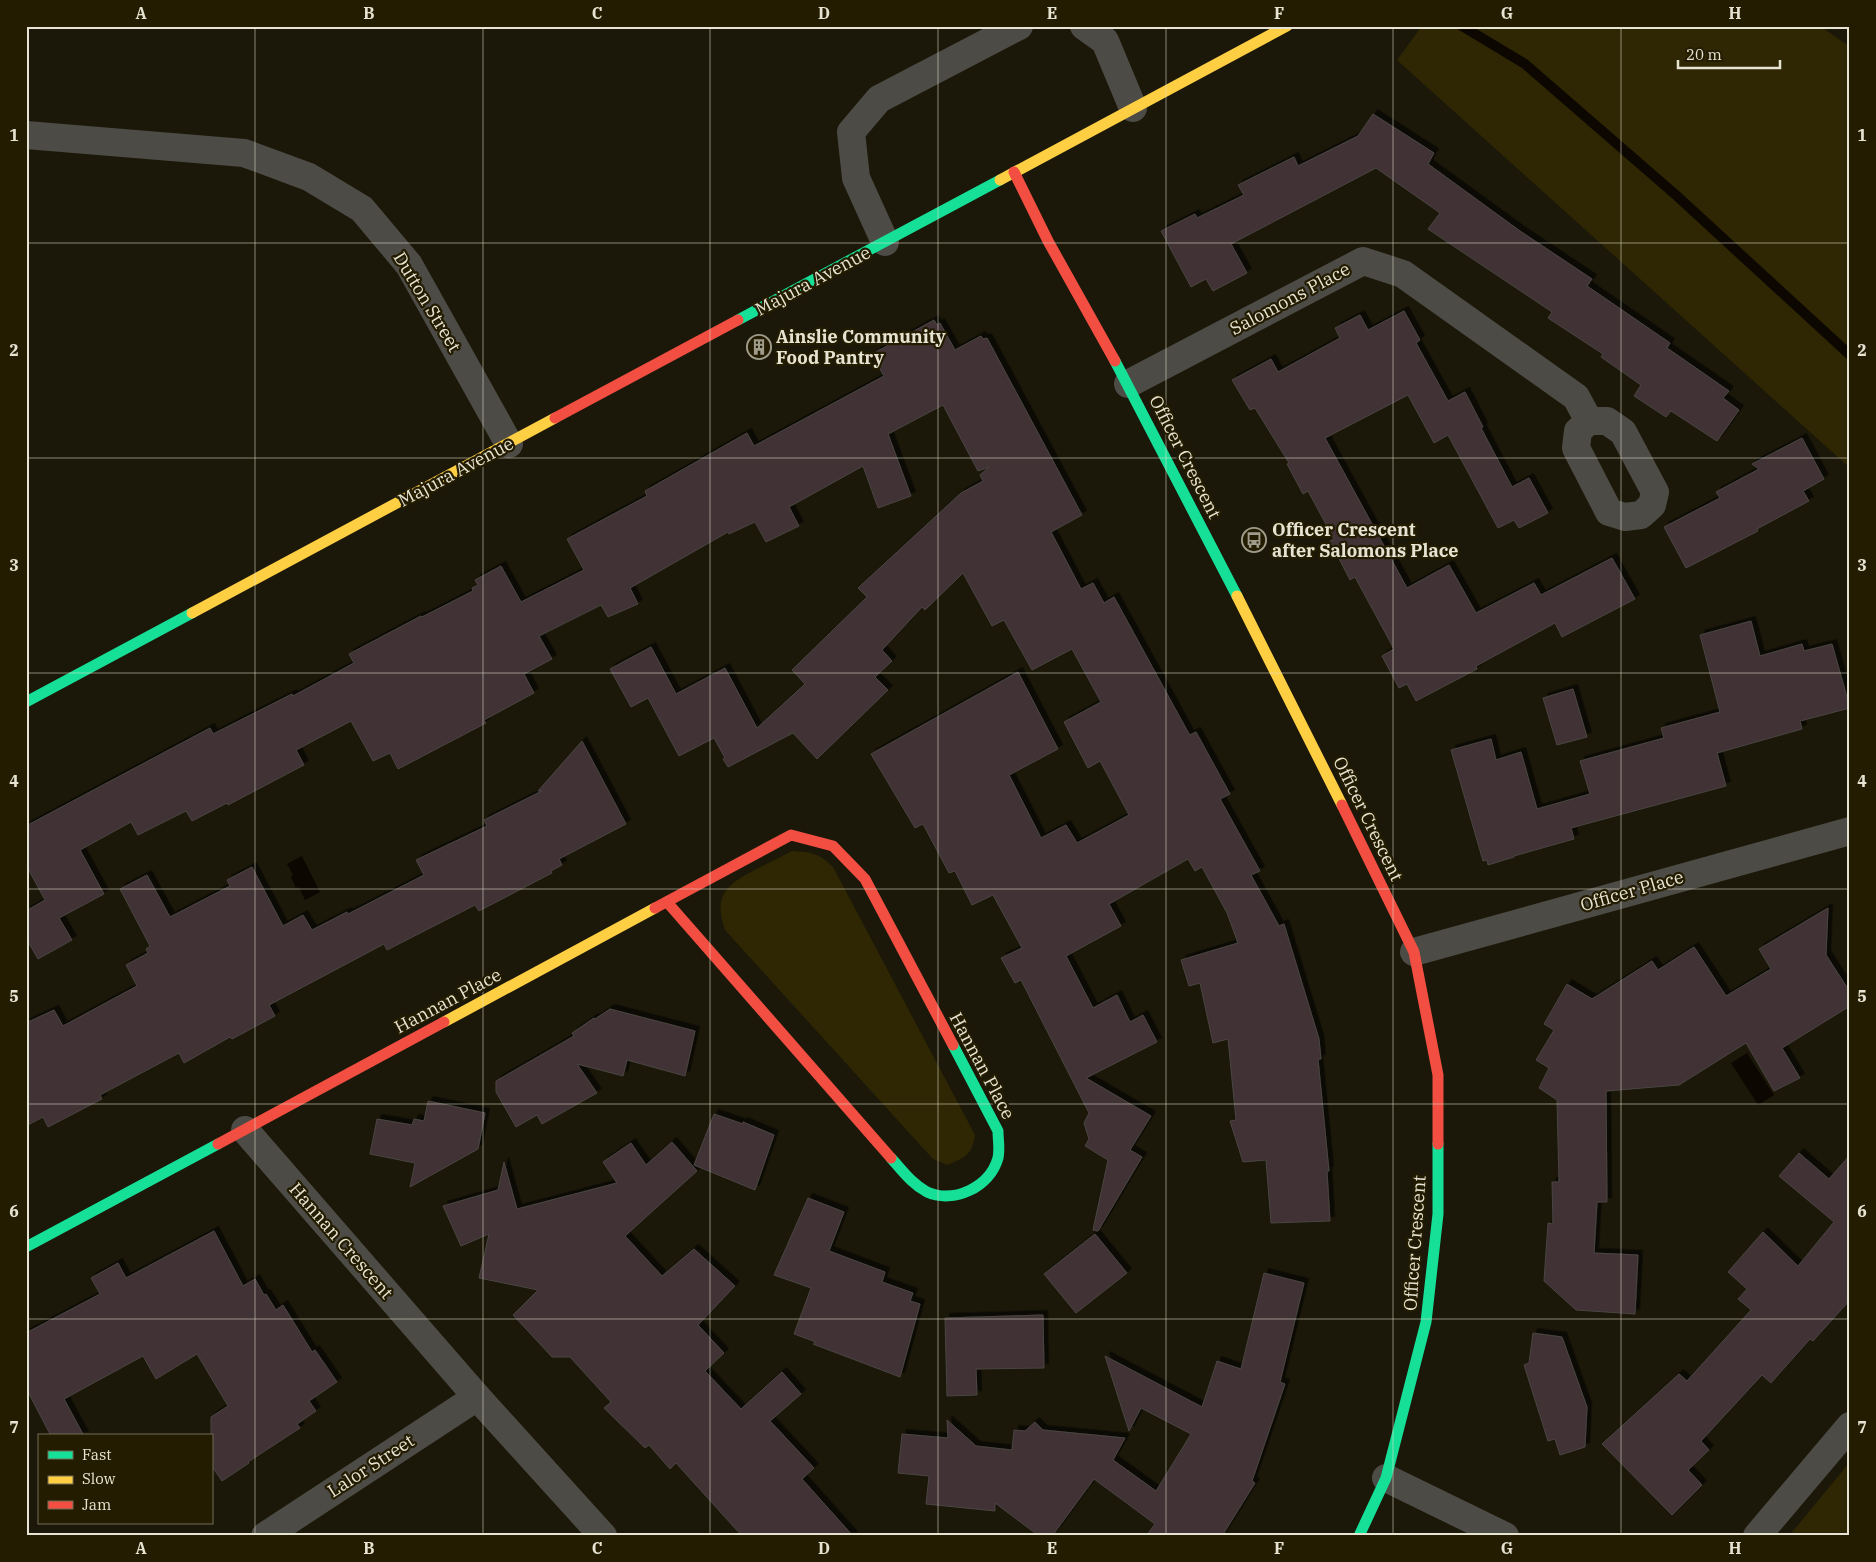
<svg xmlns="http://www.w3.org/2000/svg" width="1876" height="1562" font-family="'IBM Plex Serif',serif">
<defs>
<filter id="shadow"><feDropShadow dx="4.5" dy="-4.5" stdDeviation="0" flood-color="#0009"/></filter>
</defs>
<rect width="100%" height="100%" fill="#1b1809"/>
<g fill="#2f2703">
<path d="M1422,26H1820L1850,47V468L1397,60Z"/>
<path d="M792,851C811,852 819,853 833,867L975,1135C972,1155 965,1158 947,1165L933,1159L725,930C714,897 724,886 753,871C766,864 779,858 792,851Z"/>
<path d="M1850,1462V1536H1789Z"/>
</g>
<g fill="#0c0701">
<path d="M302,856L320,892L305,900L299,887L296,888L291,877L293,875L287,864Z"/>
<path d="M1747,1053L1774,1095L1758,1105L1731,1063Z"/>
</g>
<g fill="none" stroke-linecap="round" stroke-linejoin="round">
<path stroke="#0c0701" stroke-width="10" d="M1462,26L1525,64L1677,196L1850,355"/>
</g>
<g fill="#3f3235" stroke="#4a4542" filter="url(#shadow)">
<path d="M1373,114L1434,153L1428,164L1520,231L1592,279L1587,286L1670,343L1667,348L1729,391L1723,398L1739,410L1717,441L1671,411L1666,417L1634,396L1641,385L1601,357L1603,354L1548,318L1552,312L1428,229L1440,213L1376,168L1231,244L1247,273L1213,291L1206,279L1191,287L1161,231L1195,214L1197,218L1244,195L1238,185L1294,157L1298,166L1358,136Z"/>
<path d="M1404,311L1420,340L1416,343L1448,401L1465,392L1483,427L1481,428L1512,487L1529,478L1548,513L1519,528L1514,520L1498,528L1448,435L1434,443L1408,395L1325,438L1407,588L1449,565L1476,613L1534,583L1541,595L1612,558L1635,599L1562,637L1555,623L1476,666L1477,669L1416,701L1407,684L1399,688L1382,656L1394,649L1355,577L1350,580L1330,541L1334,539L1308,491L1303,494L1287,464L1289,463L1255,408L1250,410L1232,380L1271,359L1278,372L1340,338L1335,328L1360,315L1368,330Z"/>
<path d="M934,320L937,325L940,323L955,350L981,336L983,339L987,338L1082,515L1051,532L1081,589L1093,583L1104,603L1114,597L1189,734L1190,735L1196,732L1230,794L1220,799L1260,871L1251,875L1279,926L1284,924L1319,1039L1321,1059H1318L1329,1171H1327L1330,1221L1271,1223L1266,1160L1243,1162L1230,1121L1236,1120L1228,1039L1213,1043L1200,983L1189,986L1181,960L1238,943L1227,913L1202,867L1195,871L1188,859L1109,904L1121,926L1066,956L1093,1008L1117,995L1130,1022L1143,1015L1157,1042L1086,1078L1151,1116L1130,1150L1142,1157L1098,1231L1093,1230L1108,1160L1085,1146L1089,1139L1084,1123L1089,1113L1021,980L1015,983L1001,958L1022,948L993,895L972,905L955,871L949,873L923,824L915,828L871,754L1018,672L1058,749L1009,775L1041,838L1066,825L1077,843L1129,815L1100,761L1088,768L1064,722L1101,702L1072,649L1032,670L1004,620L992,626L963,573L925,610L922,607L882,650L892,661L875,677L888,690L817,759L793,733L728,767L723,759L725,758L714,738L679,756L648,698L631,707L610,669L651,647L676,694L725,668L757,728L805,684L792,670L867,597L858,588L961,493L983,481L980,475L989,467L978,471L943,405L888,434L911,496L878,508L863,466L789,507L799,526L766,542L755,522L729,534L728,532L630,588L638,604L608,617L601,605L539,636L552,659L524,674L534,693L484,720L486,723L398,769L390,753L373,761L351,721L296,750L304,765L228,805L227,803L192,821L186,811L138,835L131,822L80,850L104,894L59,918L72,940L38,959L26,938V911L45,900L26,865V826L210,728L213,734L292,694L293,696L354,663L349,654L421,616L422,617L473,591L472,588L478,585L475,580L501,566L521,602L584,570L567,539L647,496L645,491L747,433L754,446L884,376L879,367L883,365L876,352Z"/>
<path d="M1802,438L1824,479L1803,491L1809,501L1757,529L1758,531L1686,568L1664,527L1720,498L1716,492L1759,469L1752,464Z"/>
<path d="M1751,621L1760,656L1802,644L1804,651L1832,644L1850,708L1800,721L1802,729L1717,753L1726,786L1571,828L1574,839L1514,856V857L1488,865L1487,860L1483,861L1451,750L1491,739L1496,760L1521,752L1537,809L1590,794L1580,761L1664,738L1661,728L1720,712L1700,635Z"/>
<path d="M1573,689L1587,737L1557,745L1543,698Z"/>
<path d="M582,741L626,824L559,859L562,865L551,871L552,873L479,911L475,905L387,950L384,944L269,1005L275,1016L232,1039L230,1037L184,1063L179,1053L100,1095L102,1099L48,1127L43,1117L26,1126V1023L54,1010L63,1026L137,986L126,965L148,953L146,949L150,946L120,889L147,875L170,917L230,886L227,880L252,867L283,926L303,915L312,930L347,912L348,914L424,875L416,860L487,826L484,820L542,791H538Z"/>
<path d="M1828,908L1826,955L1850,992V1006L1782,1048L1800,1078L1774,1091L1746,1043L1679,1085L1606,1091L1607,1202H1597L1594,1253L1638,1255L1635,1314L1576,1310L1544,1281L1548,1223L1553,1224L1552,1182H1559L1557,1100L1539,1088L1549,1068L1536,1060L1554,1030L1544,1024L1567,984L1592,999L1652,961L1658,970L1694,947L1726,996L1771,969L1759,949Z"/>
<path d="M610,1009L695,1031L685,1076L627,1060L623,1076L577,1064L597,1093L542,1124L537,1115L516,1127L496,1092V1081L574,1036L572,1033L594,1018L595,1019Z"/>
<path d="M428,1101L485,1113L478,1149L410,1187L415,1163L370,1154L377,1119L412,1125L414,1119L424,1121Z"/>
<path d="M714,1114L743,1124V1122L774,1135L755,1190L694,1165Z"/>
<path d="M672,1142L697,1171L625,1236L662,1276L694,1249L735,1286L698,1325L724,1353L705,1371L741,1409L782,1372L801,1394L770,1421L814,1468L802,1479L853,1536H742L676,1463L670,1469L649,1445L645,1448L604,1408L611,1402L570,1357H552L513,1315L538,1290L479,1278L489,1234L461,1246L443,1206L498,1190L504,1162L517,1209L617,1183L603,1162L631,1143L646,1165Z"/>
<path d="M1799,1153L1829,1179L1850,1155V1300L1813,1341L1810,1339L1771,1383L1762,1375L1701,1441L1709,1450L1688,1470L1702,1485L1672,1515L1602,1444L1679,1374L1687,1381L1751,1310L1738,1299L1747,1289L1728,1272L1763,1232L1798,1266L1834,1222L1779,1176Z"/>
<path d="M808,1198L844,1212L829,1251L885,1272L882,1282L913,1293L910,1301L920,1304L900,1377L813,1344L816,1342L794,1334L811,1288L774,1275Z"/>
<path d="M214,1231L243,1286L255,1279L264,1295L266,1294L276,1310L283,1305L312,1352L315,1350L337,1382L309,1401L316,1411L297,1424L300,1428L248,1462L249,1463L222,1481L211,1465V1417L228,1406L197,1354L156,1379L143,1356L64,1399L84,1436H51L26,1388V1333L100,1294L91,1278L118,1263L126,1278Z"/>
<path d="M1095,1234L1127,1273L1076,1313L1044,1274Z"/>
<path d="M1264,1273L1304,1283L1280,1382L1285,1384L1252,1481L1255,1483L1222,1536H1146L1155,1524L1094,1479L1052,1536H1039L995,1503V1511L926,1504L929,1476L898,1473L902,1434L948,1438L947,1420L976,1446L1012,1450L1014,1430L1025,1431L1035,1422L1043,1430L1125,1438L1113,1460L1156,1491L1191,1434L1141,1408L1129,1431L1105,1356L1202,1407L1217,1361L1241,1369Z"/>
<path d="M1043,1315L1044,1368L976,1369L977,1395L947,1396L945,1318Z"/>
<path d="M1533,1333L1562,1337L1587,1407L1585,1447L1560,1455L1555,1439L1548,1441L1524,1365L1529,1363Z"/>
</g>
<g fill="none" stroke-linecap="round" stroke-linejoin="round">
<g stroke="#4d4b45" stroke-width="28">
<path d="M1084,26L1105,41L1133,108"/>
<path d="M26,135L244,153L309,177L362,209L409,265L509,444"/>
<path d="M885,242L856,178L851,132L879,99L1019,26"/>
<path d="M1128,384L1363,261L1403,274L1576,397L1589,421H1607L1623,432L1655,492L1652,505L1641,515L1625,517L1609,512L1576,448L1578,431L1589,421"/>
<path d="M1414,952L1850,831"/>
<path d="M245,1130L477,1397L603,1536"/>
<path d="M1386,1478L1505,1536"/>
<path d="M265,1536L477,1397"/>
<path d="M1757,1536L1850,1426"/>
</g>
<g stroke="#16e098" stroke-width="11">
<path d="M738,320L1000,180"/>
<path d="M1115,361L1237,596"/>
<path d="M26,702L192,613"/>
<path d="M891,1158C902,1170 912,1184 927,1192C954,1204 990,1187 998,1158C1000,1149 998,1140 998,1131L953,1045"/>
<path d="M26,1247L218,1144"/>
<path d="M1359,1536L1386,1478L1426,1322L1438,1214V1144"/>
</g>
<g stroke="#ffcf43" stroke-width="11">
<path d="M1000,180L1287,26"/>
<path d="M1237,596L1342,805"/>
<path d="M192,613L555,418"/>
<path d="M444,1022L655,908"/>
</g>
<g stroke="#f24e42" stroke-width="11">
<path d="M1014,172L1048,241L1115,361"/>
<path d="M555,418L738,320"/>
<path d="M1342,805L1414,952L1438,1075V1144"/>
<path d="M667,902L891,1158"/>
<path d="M655,908L791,835L833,846L865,879L953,1045"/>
<path d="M218,1144L444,1022"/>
</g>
</g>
<path fill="none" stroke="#e7e3d2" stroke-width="1" stroke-opacity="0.55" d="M255,26V1536M483,26V1536M710,26V1536M938,26V1536M1166,26V1536M1393,26V1536M1621,26V1536M26,243H1850M26,458H1850M26,673H1850M26,889H1850M26,1104H1850M26,1319H1850"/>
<defs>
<symbol id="building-ring" viewBox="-11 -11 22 22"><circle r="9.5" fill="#231c01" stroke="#a09c8c" stroke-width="1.5"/><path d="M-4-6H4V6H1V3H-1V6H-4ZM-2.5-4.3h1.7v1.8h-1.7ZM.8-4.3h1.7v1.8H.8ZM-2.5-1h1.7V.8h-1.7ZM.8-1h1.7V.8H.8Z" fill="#a09c8c"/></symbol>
<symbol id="bus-ring" viewBox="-11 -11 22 22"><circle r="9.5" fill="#231c01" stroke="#a09c8c" stroke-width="1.5"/><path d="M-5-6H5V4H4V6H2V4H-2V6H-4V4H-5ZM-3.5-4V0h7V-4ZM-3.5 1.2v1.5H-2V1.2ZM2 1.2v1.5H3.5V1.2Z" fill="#a09c8c"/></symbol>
</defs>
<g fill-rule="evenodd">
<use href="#building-ring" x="745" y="333" width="28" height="28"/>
<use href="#bus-ring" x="1240" y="526" width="28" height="28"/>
</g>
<g text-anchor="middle" stroke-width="4.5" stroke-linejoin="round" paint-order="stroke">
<g font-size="18" fill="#e7e3d2" stroke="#231c01">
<text transform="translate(813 281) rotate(-28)" y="6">Majura Avenue</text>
<text transform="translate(1290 299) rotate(-28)" y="6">Salomons Place</text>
<text transform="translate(427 302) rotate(59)" y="6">Dutton Street</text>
<text transform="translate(1185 457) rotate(63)" y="6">Officer Crescent</text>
<text transform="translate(456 472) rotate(-28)" y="6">Majura Avenue</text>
<text transform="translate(1368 819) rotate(64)" y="6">Officer Crescent</text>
<text transform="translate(1632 891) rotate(-16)" y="6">Officer Place</text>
<text transform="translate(448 1001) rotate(-28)" y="6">Hannan Place</text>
<text transform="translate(982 1066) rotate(62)" y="6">Hannan Place</text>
<text transform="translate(341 1241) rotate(49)" y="6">Hannan Crescent</text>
<text transform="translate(1415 1243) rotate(-86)" y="6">Officer Crescent</text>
<text transform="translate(371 1466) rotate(-33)" y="6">Lalor Street</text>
</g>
<g font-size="18" font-weight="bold" fill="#e7e3d2" stroke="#231c01" text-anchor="start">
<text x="776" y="343">Ainslie Community<tspan x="776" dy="21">Food Pantry</tspan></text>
<text x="1272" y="536">Officer Crescent<tspan x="1272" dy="21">after Salomons Place</tspan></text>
</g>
</g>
<rect width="1876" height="1562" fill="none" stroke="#231c01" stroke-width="55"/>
<rect x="38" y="1434" width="175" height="90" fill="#231c01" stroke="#716c55"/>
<rect x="48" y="1451" width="25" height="8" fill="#16e098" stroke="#716c55"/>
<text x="82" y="1460" font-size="15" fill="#e7e3d2">Fast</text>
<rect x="48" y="1476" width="25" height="8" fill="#ffcf43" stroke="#716c55"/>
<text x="82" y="1484" font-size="15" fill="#e7e3d2">Slow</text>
<rect x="48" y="1501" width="25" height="8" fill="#f24e42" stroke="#716c55"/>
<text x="82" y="1510" font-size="15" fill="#e7e3d2">Jam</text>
<path d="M1678 60v8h102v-8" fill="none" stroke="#e7e3d2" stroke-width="2.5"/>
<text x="1686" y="60" font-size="15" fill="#e7e3d2" stroke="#231c01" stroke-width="4" paint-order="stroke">20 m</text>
<rect x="28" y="28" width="1820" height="1506" fill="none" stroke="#e7e3d2" stroke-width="2"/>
<g font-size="16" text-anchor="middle" font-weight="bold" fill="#e7e3d2">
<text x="141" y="19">A</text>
<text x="369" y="19">B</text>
<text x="597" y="19">C</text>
<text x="824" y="19">D</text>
<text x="1052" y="19">E</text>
<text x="1279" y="19">F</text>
<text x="1507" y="19">G</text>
<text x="1735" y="19">H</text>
<text x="14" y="141">1</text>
<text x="1862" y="141">1</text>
<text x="14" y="356">2</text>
<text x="1862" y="356">2</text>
<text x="14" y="571">3</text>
<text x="1862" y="571">3</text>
<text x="14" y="787">4</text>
<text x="1862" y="787">4</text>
<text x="14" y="1002">5</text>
<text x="1862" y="1002">5</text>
<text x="14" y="1217">6</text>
<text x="1862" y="1217">6</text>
<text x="14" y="1433">7</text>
<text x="1862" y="1433">7</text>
<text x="141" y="1554">A</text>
<text x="369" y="1554">B</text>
<text x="597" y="1554">C</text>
<text x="824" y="1554">D</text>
<text x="1052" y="1554">E</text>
<text x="1279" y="1554">F</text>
<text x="1507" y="1554">G</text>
<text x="1735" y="1554">H</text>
</g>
</svg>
